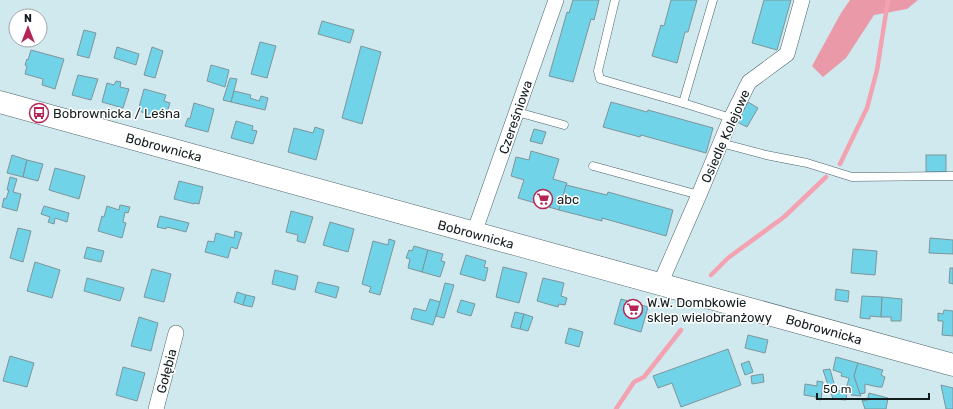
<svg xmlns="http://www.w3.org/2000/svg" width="953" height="409" font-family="Rubik,sans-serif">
<rect width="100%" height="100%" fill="#d0e9ef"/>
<path fill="#e999a8" d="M850,0H918L907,9L874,15L846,58L823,77L812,66L841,13Z"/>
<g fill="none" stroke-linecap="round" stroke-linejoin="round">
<g stroke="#f3a2b1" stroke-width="4.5">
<path d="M840,164L867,108L877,70L888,0"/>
<path d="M711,275L728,258L784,217L826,177"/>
<path d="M616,409L634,382L644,377L681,330"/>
</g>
</g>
<g fill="#71d3e8" stroke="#7d959a">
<path d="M573,0H599L594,20L591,19L573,82L549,76L567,12L569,13Z"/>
<path d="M671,0H697L688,32H685L677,63L652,56L661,25L664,26Z"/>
<path d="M764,0H791L777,50L752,43Z"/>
<path d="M322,21L354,30L350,43L318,34Z"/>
<path d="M84,30L96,33L89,58L77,55Z"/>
<path d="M260,42L276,46L267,78L251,74Z"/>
<path d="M361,46L381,52L362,124L342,118Z"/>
<path d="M117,47L139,54L136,65L114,58Z"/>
<path d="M152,47L163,51L155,78L144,75Z"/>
<path d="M31,50L64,59L55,89L42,85L43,79L25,74L27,66L25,65L27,59L28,60Z"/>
<path d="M211,65L229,70L225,87L207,81Z"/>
<path d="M78,75L98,79L91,100L72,95Z"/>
<path d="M230,78L237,79L231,102L223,100Z"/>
<path d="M116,81L121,82L120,87L129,89L123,108L102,102L107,83L114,85Z"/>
<path d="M144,89L166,95L164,101L170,103L166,115L161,113L160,117L152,115L151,118L145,116L146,113L138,111Z"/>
<path d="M234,91L251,95L250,98L259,101L261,96L268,98L265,110L231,102Z"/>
<path d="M611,102L647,112L648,110L713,128L706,153L641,135L640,137L603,127Z"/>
<path d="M748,102L758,108L747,127L737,122Z"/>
<path d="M194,103L214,109L208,132L185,126L188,118L190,119Z"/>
<path d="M236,121L253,126L252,130L257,131L253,144L231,138Z"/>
<path d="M315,127L324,130L316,160L288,152L294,128L313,133Z"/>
<path d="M534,129L546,132L542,144L530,141Z"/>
<path d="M531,151L559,159L553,179L567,183L559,210L518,198L524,180L511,176L516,157L529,160Z"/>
<path d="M12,155L27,160L23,177L7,173Z"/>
<rect x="926" y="155" width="20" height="17"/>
<path d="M27,160L43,164L38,181L23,177Z"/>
<path d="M55,168L85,176L79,199L49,190Z"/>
<path d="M10,177L17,179L13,192L21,194L17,211L2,207L4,198L6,199L9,190H7Z"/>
<path d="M179,181L203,187L199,204L194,203V204L174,199Z"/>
<path d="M566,185L607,195L608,192L673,210L666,236L602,218V221L559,210Z"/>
<path d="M120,205L130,207L128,213L125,212L123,222L126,223L122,238L98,231L102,216L104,217L107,206L119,210Z"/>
<path d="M44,206L69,213L67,222L55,218L54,224L48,222L50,217L41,214Z"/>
<path d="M291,211L313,217L305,243L297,241L298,235L286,232Z"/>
<path d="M160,216L189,223L186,232L167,227L166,229L157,227Z"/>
<path d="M330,222L354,229L348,252L323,245Z"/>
<path d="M18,228L31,231L23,262L10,258Z"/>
<path d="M235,231L242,233L237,249L231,247L228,258L205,252L208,241L214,242L216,233L234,238Z"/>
<path d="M930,238L953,240V254L929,253Z"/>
<path d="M389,239L395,241L380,295L369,292L371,287L362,284L373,241L388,245Z"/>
<path d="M414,246L428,250L422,272L408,268L410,259L406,258L409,250L412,251Z"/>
<path d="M87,247L104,251L101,262L84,258Z"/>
<path d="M853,249L877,251L875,275L851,273Z"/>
<path d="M428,250L443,254L441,261L445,262L440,277L422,272Z"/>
<path d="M466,255L486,261L484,267L488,268L485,281L460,274Z"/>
<path d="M35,262L60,270L52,298L27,291Z"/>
<path d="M503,267L527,273L519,303L496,297Z"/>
<path d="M950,268H953V284L949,283Z"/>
<path d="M152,269L171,274L164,302L144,297Z"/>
<path d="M275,270L298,276L295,290L272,284Z"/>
<path d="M87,278L124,288L120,301L84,291Z"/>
<path d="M543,278L564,283L561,296L567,298L565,305L559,304L558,307L537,301Z"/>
<path d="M318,282L339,287L336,298L315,292Z"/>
<path d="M445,283L454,285L444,318L436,316Z"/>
<path d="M836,289L849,291L848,302L835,300Z"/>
<path d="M237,292L246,295L243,305L234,302Z"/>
<path d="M246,295L255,297L252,307L243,305Z"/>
<path d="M862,296L882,297L881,317L870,316V319L860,318Z"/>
<path d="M882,297L902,299L901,321H891V317H881Z"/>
<path d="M430,299L440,302L433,325L411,319L414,308L426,311Z"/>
<path d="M621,299L648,307L641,332L614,324Z"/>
<path d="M461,300L475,304L471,316L457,312Z"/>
<path d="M944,310L953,311V336L942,335L943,321H938V313L943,314Z"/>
<path d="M515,312L524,314L520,329L511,327Z"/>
<path d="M524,314L533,317L528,331L520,329Z"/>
<path d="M139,317L158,323L151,351L131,346Z"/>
<path d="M569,328L583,332L579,347L565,343Z"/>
<path d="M748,335L768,340L765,353L745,348Z"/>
<path d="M728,349L741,385L681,407L672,383L658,388L653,376Z"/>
<path d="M10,356L34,363L27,387L3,381Z"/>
<path d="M836,357L858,363L854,376L861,396L851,395V386H847L849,378L841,376L842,373L833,370Z"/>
<path d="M749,361L753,372L745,375L741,364Z"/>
<path d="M858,363L883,370L881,375L885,377L882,387H878L865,384V393L860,394L854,376Z"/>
<path d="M123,367L145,373L137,401L116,395Z"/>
<path d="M830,369L835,387L829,388L823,370Z"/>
<path d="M763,374L764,382L752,384L751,376Z"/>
<path d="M817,381L823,382L821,400L816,399V397L804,395L805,384L817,386Z"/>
<path d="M941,385L953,388V409H946Z"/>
<path d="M830,390L847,391L846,400L833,399Z"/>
<path d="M869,393L888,398L886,409H865L862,400L867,401Z"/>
</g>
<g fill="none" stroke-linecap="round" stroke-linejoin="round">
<defs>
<g id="lane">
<path d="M615,0L598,71L600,79L683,103L713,0"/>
<path d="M683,103L731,118"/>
<path d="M517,112L564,125"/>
<path d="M721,143L766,155L807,163L852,177L953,176"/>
<path d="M593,166L699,195"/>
</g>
<g id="street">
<path d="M474,233L556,0"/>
<path d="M660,284L699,195L731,118L749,82L787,54L802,0"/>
<path d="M156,409L176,333"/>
</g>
<path id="secondary" d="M0,102L953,365"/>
</defs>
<use href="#lane" stroke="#4b6267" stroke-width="9"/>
<use href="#street" stroke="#4b6267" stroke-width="16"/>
<use href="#secondary" stroke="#4b6267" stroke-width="23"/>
<use href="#lane" stroke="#fff" stroke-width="8"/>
<use href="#street" stroke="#fff" stroke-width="15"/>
<use href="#secondary" stroke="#fff" stroke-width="22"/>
</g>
<defs>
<symbol id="bus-ring" viewBox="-11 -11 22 22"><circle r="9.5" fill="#fff" stroke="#b52554" stroke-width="1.5"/><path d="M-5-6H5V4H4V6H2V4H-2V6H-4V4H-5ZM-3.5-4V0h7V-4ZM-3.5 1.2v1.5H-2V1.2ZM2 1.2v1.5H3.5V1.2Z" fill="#b52554"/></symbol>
<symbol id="supermarket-ring" viewBox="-11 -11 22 22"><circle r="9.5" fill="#fff" stroke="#b52554" stroke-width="1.5"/><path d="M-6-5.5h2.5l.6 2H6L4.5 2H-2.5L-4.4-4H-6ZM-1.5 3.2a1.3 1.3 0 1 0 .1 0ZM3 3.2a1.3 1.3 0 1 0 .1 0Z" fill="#b52554"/></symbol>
</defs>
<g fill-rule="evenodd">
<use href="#bus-ring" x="28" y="102" width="22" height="22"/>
<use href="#supermarket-ring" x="532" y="188" width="22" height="22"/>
<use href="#supermarket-ring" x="622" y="298" width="22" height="22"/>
</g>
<g text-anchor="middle" stroke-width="3" stroke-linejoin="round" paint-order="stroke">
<g font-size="13" fill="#121b1d" stroke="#fff" text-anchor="start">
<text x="53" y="118">Bobrownicka / Leśna</text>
<text x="557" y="204">abc</text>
<text x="647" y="307">W.W. Dombkowie<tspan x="647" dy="15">sklep wielobranżowy</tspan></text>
</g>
<g font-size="13" fill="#121b1d" stroke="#fff">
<text transform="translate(515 117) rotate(-71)" y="5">Czereśniowa</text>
<text transform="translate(725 136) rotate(-66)" y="5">Osiedle Kolejowe</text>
<text transform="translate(164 147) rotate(15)" y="5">Bobrownicka</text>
<text transform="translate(476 234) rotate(15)" y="5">Bobrownicka</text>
<text transform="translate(824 329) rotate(16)" y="5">Bobrownicka</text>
<text transform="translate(166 371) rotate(-75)" y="5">Gołębia</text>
</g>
</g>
<g transform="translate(28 28)"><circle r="19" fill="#ffffff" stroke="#a0a4a5"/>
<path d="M0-3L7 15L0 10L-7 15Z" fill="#b52554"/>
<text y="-6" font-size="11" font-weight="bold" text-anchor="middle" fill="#121b1d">N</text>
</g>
<path d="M817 393v6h112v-6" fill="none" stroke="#121b1d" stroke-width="2"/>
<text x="823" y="393" font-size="12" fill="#121b1d" stroke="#ffffff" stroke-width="3" paint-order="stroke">50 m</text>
</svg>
